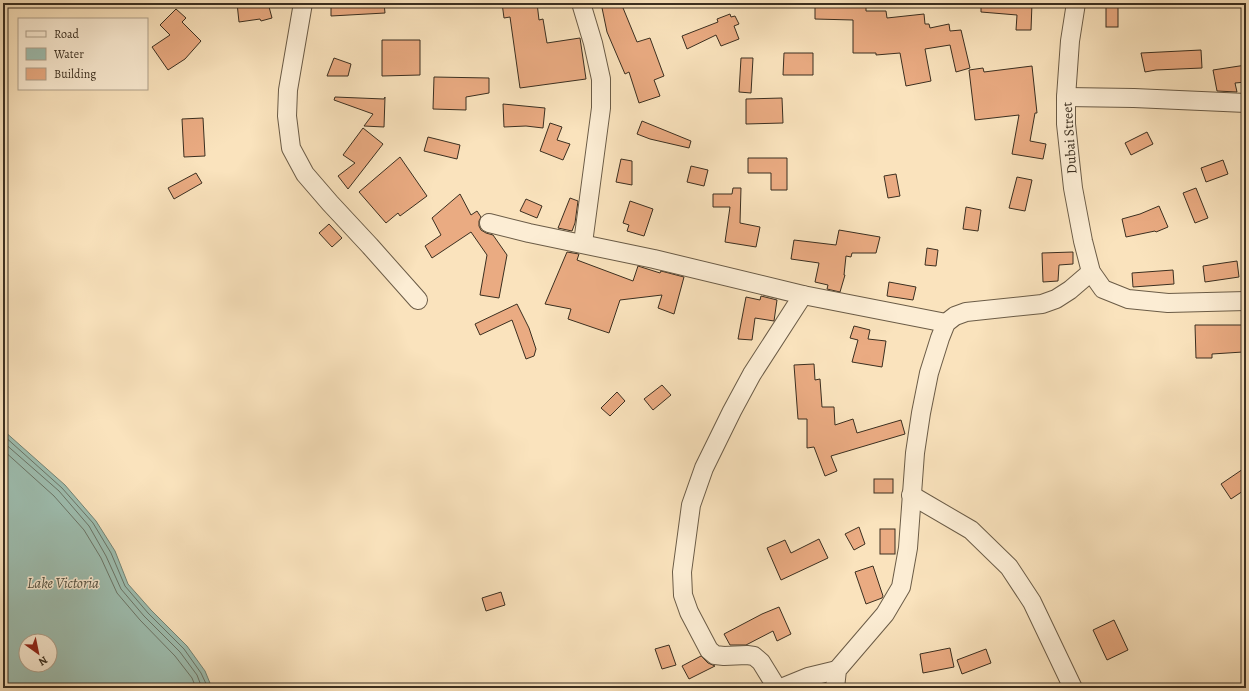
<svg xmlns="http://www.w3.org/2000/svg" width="1249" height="691" font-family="Alegreya,serif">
<rect width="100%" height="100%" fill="#fae3bd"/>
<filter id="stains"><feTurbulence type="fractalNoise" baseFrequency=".005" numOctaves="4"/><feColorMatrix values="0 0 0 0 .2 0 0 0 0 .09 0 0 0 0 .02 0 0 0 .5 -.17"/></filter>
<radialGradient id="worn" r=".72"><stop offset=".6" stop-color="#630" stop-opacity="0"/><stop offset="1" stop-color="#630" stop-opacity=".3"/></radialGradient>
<path fill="#9ebeb0" stroke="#768576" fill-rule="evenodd" d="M3,430L65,485L96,521L115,551L128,584L151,610L187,646L205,671L212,688H3ZM26,641H50V665H26Z"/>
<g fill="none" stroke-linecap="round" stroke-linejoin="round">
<g stroke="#6c7668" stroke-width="1">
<path d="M3,435L62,488L93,523L111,553L125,586L148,613L184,649L201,673L208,688"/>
<path d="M3,442L59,491L89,526L106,556L121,589L144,616L180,652L197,675L202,688"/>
<path d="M3,450L54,496L84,530L101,558L117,593L140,620L175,656L192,678L196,688"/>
</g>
</g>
<g fill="#eaab82" stroke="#3b2f20">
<path d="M237,3H268L272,18L261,21L260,19L239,22Z"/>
<path d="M331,3H384L385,13L331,16Z"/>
<path d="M502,3H537L539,20L543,19L547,43L580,38L586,79L520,88L510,17L504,18Z"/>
<path d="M601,3H621L637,42L650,38L664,76L654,80L660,96L639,103L629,72L625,74L607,32Z"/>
<path d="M815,3H851V7L866,6V11H886L887,18L924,14L925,24H929L930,28L949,24L950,31L961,30L970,68L956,72L950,45L925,49L931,81L906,86L900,53L876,55V53H853V20L815,19Z"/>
<path d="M981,3H1032L1031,30H1016L1017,15L981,12Z"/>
<rect x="1106" y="3" width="12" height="24"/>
<path d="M176,9L186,18L182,22L201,41L185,59L168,70L152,47L170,35L160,25Z"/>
<path d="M730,14L731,17L735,16L739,24L734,26L739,39L721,46L716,35L687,49L682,36L718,22L717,19Z"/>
<path d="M382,40H420V75L382,76Z"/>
<path d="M1201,50L1202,68L1156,70L1145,72L1141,53Z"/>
<path d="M784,53H813V75H783Z"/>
<path d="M334,58L351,64L348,76H327Z"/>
<path d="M741,58H753L751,93L739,92Z"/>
<path d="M1246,65V82L1235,83L1237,92L1217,91L1213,70Z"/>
<path d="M1032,66L1037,113H1035L1030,141L1046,144L1043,159L1012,154L1019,115L975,120L969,70L983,68L984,72Z"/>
<path d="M434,77L489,78V93L466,97V110L433,109Z"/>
<path d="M335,97L384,99L385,97L384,127L364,126L373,114L334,100Z"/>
<path d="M782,98L783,123L746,124V99Z"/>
<path d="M503,104L545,108L543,128L526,126L504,127Z"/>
<path d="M203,118L205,156L184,157L182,119Z"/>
<path d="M642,121L691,141L689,148L650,139L637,134Z"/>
<path d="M550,123L562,127L557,140L570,144L563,160L540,151Z"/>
<path d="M363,128L383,144L348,189L338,176L355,163L343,155Z"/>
<path d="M1147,132L1153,144L1131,155L1125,143Z"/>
<path d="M428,137L460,145L457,159L424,151Z"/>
<path d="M400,157L427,196L400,216L398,213L386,223L359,192Z"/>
<path d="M748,158H787V190H771V173H748Z"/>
<path d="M621,159L632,161V185L616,182Z"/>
<path d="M1223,160L1228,174L1206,182L1201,168Z"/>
<path d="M691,166L708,170L704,186L687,182Z"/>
<path d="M196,173L202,183L174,199L168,188Z"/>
<path d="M896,174L900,196L888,198L884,176Z"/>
<path d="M1017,177L1032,180L1025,211L1009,208Z"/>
<path d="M733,188H741L740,223L760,227L756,247L725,242L730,207H713V194H732Z"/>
<path d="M1196,188L1208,218L1195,223L1183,193Z"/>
<path d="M460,194L471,215L477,211L481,217L479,221V226L481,230L486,233L493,235L507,255L499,298L480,295L487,255L471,232L432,258L425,246L441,235L432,218Z"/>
<path d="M570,198L578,201L575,223L572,231L558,228Z"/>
<path d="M526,199L542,206L537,218L520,211Z"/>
<path d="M630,201L653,209L644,236L627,231L629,225L623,223Z"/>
<path d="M1159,206L1168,227L1156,232L1155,231L1126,237L1122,219L1140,214Z"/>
<path d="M966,207L981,210L978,231L963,229Z"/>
<path d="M329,224L342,238L332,247L319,233Z"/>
<path d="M839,230L880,237L876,253H852L851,257L846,256L844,275H845L840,292L827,289L828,285L815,282L819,263L791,259L794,240L836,245Z"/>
<path d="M927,248L938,250L936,266L925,265Z"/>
<path d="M567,252L579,254L577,260L633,281L638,266L660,273L661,271L684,277L674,314L658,308L662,295L620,300L609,333L568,319L571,309L545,304Z"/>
<path d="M1073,252V264L1059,265L1058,281L1043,282L1042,253Z"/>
<path d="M1237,261L1239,277L1205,282L1203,266Z"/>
<path d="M1173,270L1174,284L1133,287L1132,273Z"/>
<path d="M889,282L916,287L913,300L887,296Z"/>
<path d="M761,296L777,300L774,321L755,318L752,340L738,339L746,297L760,300Z"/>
<path d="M517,304L529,328L536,349L534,356L526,359L512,320L480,335L475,324Z"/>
<path d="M1195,325H1244L1243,352L1212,354V358H1196Z"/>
<path d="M854,326L870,330L868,339L886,341L882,367L852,362L858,340L850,338Z"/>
<path d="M814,364L815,380L820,379L822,407H834L835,425L853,419L857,433L901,420L905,434L831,456L837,471L825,476L814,447L807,448V419H798L794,365Z"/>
<path d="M662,385L671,395L653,410L644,399Z"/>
<path d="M617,392L625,401L610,416L601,408Z"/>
<path d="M1246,467V489L1231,499L1221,484Z"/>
<rect x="874" y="479" width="19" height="14"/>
<path d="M859,527L865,544L854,550L845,534Z"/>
<rect x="880" y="529" width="15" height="25"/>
<path d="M819,539L828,558L781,580L767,548L785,540L791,553Z"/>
<path d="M873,566L883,596L882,598L866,604L855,572Z"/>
<path d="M501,592L505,605L486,611L482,598Z"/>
<path d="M779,607L791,634L777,641L773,631L746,645H730L724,634L762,614Z"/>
<path d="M1114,620L1128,650L1107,660L1093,630Z"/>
<path d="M669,645L676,665L662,669L655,649Z"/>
<path d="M950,648L954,667L923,673L920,654Z"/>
<path d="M986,649L991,663L962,674L957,660Z"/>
<path d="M701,656L708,663L715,666L689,679L682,666Z"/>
</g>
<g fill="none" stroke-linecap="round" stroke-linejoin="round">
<defs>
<g id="minor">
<path d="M303,3L288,90L287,116L291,148L305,174L330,203L370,246L418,300"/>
<path d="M581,3L593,43L601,79V108L583,243"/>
<path d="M1076,3L1070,41L1066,97V124L1073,188L1083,241L1091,272L1103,289L1128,299L1168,303L1246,301"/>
<path d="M1066,97L1134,98L1246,103"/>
<path d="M489,223L529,233L654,259L803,295L946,323"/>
<path d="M911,495L971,530L1009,567L1032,602L1073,688"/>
<path d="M777,688L761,662L754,656L747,655L724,656L715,655L709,650L689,612L683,595L682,572L691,505L704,468L732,411L752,374L803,295"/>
<path d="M781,688L808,677L837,670"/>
<path d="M835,688L837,670L885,614L901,587L908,548L915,453L921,413L929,373L940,338L946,323L955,316L966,312L1042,304L1056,299L1070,290L1091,272"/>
</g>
</defs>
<use href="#minor" stroke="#6b5c47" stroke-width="20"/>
<use href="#minor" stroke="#fcedd4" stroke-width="18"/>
</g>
<g text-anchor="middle" stroke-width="3" stroke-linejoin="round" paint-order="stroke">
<g font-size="14" fill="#3b2f20" stroke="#fcedd4">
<text transform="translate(1069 138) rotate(-94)" y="5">Dubai Street</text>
</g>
<g font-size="15" font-style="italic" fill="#545344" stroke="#fcedd4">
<text x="63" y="588">Lake Victoria</text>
</g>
</g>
<rect width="1249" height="691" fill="none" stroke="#fae3bd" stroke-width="16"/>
<rect x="4" y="4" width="1241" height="683" fill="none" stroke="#3b2f20" stroke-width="2"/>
<rect x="8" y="8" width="1233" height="675" fill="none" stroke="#3b2f20"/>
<rect x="18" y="18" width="130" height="72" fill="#fcedd4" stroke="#afa18c"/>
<rect x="26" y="31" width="20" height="6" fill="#fcedd4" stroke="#afa18c"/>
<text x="54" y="38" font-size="12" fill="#3b2f20">Road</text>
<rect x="26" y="48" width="20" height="12" fill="#9ebeb0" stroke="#afa18c"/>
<text x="54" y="58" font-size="12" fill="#3b2f20">Water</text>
<rect x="26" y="68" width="20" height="12" fill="#eaab82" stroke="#afa18c"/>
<text x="54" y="78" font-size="12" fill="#3b2f20">Building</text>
<g transform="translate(38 653) rotate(147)"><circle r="19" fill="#fcedd4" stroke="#afa18c"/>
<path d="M0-3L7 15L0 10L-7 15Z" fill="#8f2418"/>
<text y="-6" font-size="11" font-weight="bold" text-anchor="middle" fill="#3b2f20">N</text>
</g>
<rect width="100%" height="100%" filter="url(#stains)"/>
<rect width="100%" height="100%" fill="url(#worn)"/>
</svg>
